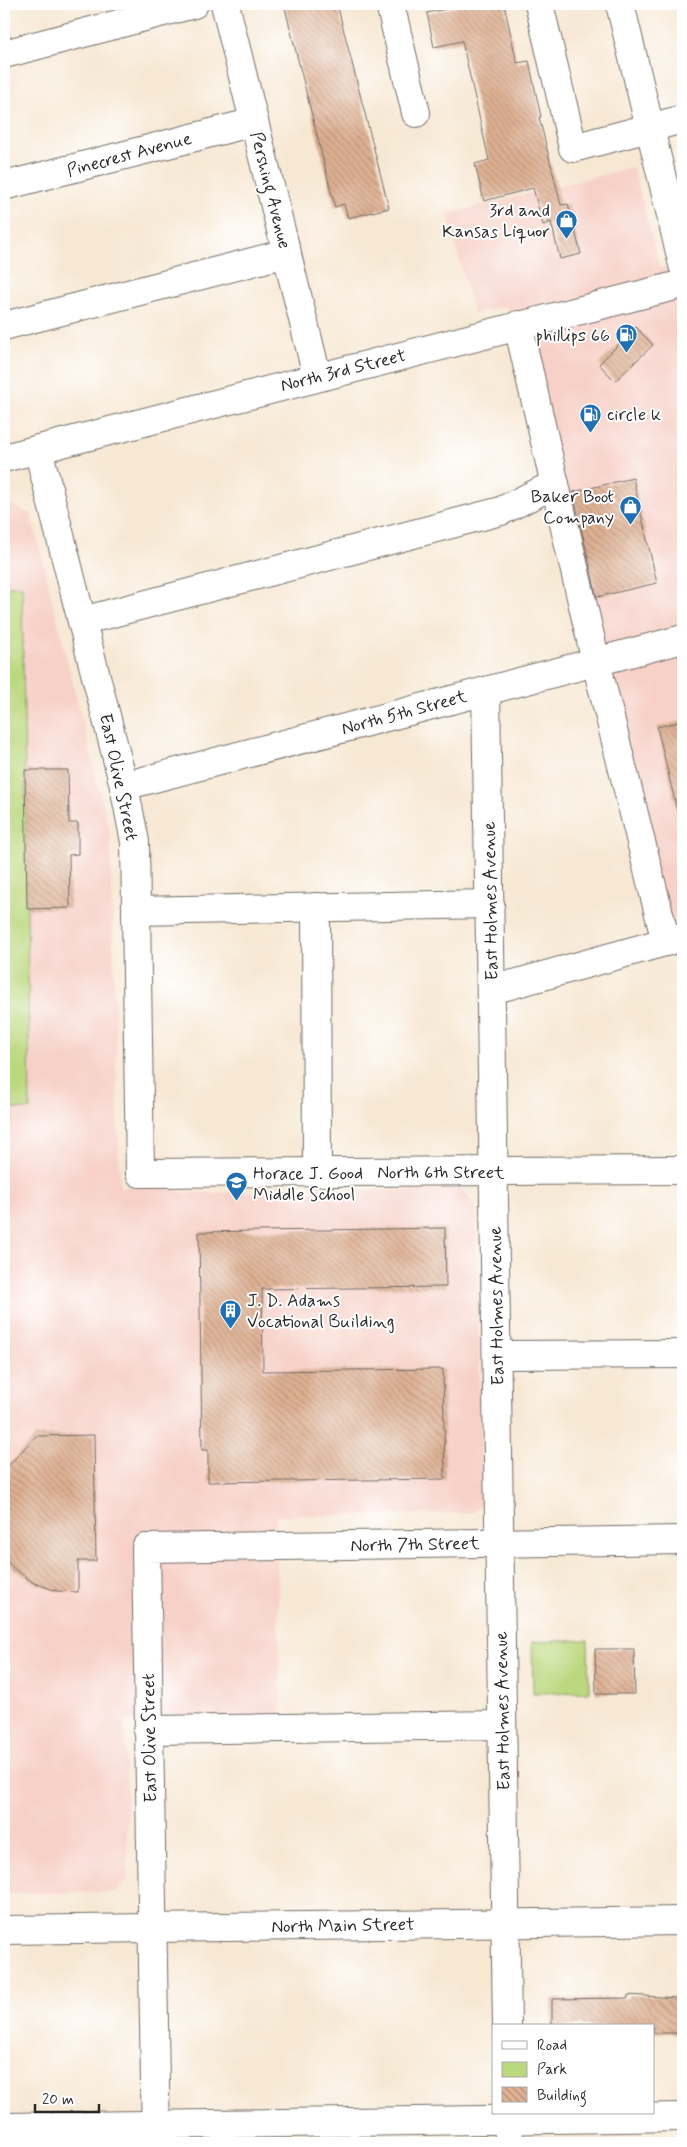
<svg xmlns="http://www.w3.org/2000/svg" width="687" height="2147" font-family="Mynerve,sans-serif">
<defs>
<pattern id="building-back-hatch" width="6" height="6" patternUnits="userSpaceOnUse" patternTransform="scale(1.25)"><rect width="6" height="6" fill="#dfb193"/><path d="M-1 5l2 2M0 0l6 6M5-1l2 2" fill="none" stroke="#b59078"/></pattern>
</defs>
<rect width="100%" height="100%" fill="#fff"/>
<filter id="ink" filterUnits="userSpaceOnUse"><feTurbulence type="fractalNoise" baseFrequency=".02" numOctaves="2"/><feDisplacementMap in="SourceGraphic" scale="10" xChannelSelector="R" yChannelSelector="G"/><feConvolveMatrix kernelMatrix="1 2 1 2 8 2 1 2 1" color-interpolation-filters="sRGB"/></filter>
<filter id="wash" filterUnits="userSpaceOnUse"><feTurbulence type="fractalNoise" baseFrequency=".0096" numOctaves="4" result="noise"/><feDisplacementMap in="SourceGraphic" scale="20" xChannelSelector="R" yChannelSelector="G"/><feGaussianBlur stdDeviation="1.12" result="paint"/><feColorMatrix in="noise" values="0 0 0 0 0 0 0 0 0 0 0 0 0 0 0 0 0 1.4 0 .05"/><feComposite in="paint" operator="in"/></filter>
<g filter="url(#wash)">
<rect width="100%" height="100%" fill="#f7e8d4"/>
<g fill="#f7d1c8">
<path d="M633,167L660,268L683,262V929L654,936L506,306L473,314L448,214Z"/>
<path d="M4,500L31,514L110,832L120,1187L171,1186L183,1193L463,1189L476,1210L482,1504L472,1513L276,1516L281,1716L125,1721L128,1879L116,1892L4,1894Z"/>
</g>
<g fill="#bbd87e" stroke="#738254">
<path d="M4,586H22L30,1109H4Z"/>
<path d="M588,1640L589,1692L533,1693L532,1642Z"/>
</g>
<g id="blocks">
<g fill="url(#building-back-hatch)">
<path d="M284,4H337L389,208L348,218L344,204L335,207Z"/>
<path d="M467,4H504L517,63L529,61L541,117H539L561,205L568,204L581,254L560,259L551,222L543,225L533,188L484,201L475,164L489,160L462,41L434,47L427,13Z"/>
<path d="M636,327L653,345L615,381L599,364Z"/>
<path d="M633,478L657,583L597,597L573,492Z"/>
<path d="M683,721V809L677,810L657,727Z"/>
<path d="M25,770H68L69,823H78V854L69,855L70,908L27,909Z"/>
<path d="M445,1228L446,1287L262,1289L263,1371L443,1369L445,1479L208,1482V1450H202L199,1232Z"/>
<path d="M94,1435L96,1561H78V1592L57,1591L34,1583L13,1568L4,1557V1470L36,1436Z"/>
<path d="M595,1649H634L635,1694H596Z"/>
<path d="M628,1995L677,1998L678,2033H653V2026H552V1999L628,1998Z"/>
</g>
</g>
</g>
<g filter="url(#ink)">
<use href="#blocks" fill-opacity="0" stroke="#726d66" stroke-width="1"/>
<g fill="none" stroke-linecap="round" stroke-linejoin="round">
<defs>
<g id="minor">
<path d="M225,4L317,376"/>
<path d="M390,4L416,113"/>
<path d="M539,4L573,148L683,119"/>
<path d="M4,54L194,4"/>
<path d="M4,186L254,122"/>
<path d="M518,325L596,662L666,942"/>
<path d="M4,326L287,253"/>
<path d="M38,449L124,786L135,842L140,1173L683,1170"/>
<path d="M82,621L501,511L555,484"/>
<path d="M486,691L507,2026"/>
<path d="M124,786L683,639"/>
<path d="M316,907L317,1172"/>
<path d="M136,911L490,904"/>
<path d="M492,990L683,937"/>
<path d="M497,1355L683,1354"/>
<path d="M148,1730L502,1725"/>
<path d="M4,1930L683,1921"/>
<path d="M508,2113L509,2143"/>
<path d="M4,2127L683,2117"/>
<path d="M156,2143L146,1548L683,1540"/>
</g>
<g id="major">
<path d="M620,4L683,265"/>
<path d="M4,458L683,284"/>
</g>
</defs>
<use href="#minor" stroke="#726d66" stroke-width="30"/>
<use href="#major" stroke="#726d66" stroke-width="30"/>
<use href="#minor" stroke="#fff" stroke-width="28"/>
<use href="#major" stroke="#fff" stroke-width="28"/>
</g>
</g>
<defs>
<symbol id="shop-pin" viewBox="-11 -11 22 30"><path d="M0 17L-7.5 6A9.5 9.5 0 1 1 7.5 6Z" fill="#1f6fb2" stroke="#fff"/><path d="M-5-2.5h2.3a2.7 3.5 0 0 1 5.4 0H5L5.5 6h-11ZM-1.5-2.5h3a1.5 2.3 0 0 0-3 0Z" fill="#fff"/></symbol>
<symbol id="fuel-pin" viewBox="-11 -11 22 30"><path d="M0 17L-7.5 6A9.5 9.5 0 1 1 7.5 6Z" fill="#1f6fb2" stroke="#fff"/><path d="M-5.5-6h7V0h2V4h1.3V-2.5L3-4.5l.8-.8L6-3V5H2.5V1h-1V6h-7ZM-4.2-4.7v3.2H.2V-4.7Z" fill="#fff"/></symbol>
<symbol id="school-pin" viewBox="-11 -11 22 30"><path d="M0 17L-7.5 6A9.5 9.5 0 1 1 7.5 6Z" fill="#1f6fb2" stroke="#fff"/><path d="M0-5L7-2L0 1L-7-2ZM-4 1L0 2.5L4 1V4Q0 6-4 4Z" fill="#fff"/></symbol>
<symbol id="building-pin" viewBox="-11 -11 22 30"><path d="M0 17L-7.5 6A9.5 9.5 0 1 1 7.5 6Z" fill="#1f6fb2" stroke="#fff"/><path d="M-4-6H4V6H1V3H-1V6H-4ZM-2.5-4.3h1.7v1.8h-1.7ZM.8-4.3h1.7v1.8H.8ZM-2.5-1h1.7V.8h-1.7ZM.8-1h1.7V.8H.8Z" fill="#fff"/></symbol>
</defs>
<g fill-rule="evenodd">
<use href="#shop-pin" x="554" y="208" width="25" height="34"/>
<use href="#fuel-pin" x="614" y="322" width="25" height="34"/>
<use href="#fuel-pin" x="578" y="402" width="25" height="34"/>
<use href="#shop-pin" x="618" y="494" width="25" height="34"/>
<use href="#school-pin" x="224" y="1170" width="25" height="34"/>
<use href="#building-pin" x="218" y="1298" width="25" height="34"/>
</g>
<g text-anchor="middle" stroke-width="4" stroke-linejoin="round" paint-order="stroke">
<g font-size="18" fill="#2b2b2b" stroke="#fff">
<text transform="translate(129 154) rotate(-15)" y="6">Pinecrest Avenue</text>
<text transform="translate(271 190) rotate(76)" y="6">Pershing Avenue</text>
<text transform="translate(343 370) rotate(-14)" y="6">North 3rd Street</text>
<text transform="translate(404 712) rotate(-15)" y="6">North 5th Street</text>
<text transform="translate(119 777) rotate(78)" y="6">East Olive Street</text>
<text transform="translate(490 901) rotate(-91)" y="6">East Holmes Avenue</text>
<text x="441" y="1178">North 6th Street</text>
<text transform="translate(496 1306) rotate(-91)" y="6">East Holmes Avenue</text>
<text transform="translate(415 1544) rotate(-1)" y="6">North 7th Street</text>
<text transform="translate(502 1711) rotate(-91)" y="6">East Holmes Avenue</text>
<text transform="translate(149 1738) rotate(-91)" y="6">East Olive Street</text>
<text transform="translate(343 1925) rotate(-1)" y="6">North Main Street</text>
</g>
<g font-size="18" fill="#2b2b2b" stroke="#fff" text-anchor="end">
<text x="550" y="216">3rd and<tspan x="550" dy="21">Kansas Liquor</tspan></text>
<text x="610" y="341">phillips 66</text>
<text x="607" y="420" text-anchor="start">circle k</text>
<text x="614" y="502">Baker Boot<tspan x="614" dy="21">Company</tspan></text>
<text x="253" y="1179" text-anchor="start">Horace J. Good<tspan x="253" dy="21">Middle School</tspan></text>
<text x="247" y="1306" text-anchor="start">J. D. Adams<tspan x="247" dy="21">Vocational Building</tspan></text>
</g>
</g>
<rect width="687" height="2147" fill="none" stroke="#fff" stroke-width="20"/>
<rect x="492" y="2024" width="162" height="90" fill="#ffffff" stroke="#aaaaaa"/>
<rect x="502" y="2041" width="25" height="8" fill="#ffffff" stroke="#aaaaaa"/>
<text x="537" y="2050" font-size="15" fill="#2b2b2b">Road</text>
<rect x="502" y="2062" width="25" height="15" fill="#bbd87e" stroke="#aaaaaa"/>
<text x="537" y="2074" font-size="15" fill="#2b2b2b">Park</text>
<rect x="502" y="2087" width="25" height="15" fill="url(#building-back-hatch)" stroke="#aaaaaa"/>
<text x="537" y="2100" font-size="15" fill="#2b2b2b">Building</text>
<path d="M35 2104v8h64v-8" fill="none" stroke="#2b2b2b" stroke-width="2.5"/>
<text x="42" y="2104" font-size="15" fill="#2b2b2b" stroke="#ffffff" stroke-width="4" paint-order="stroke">20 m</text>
</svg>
